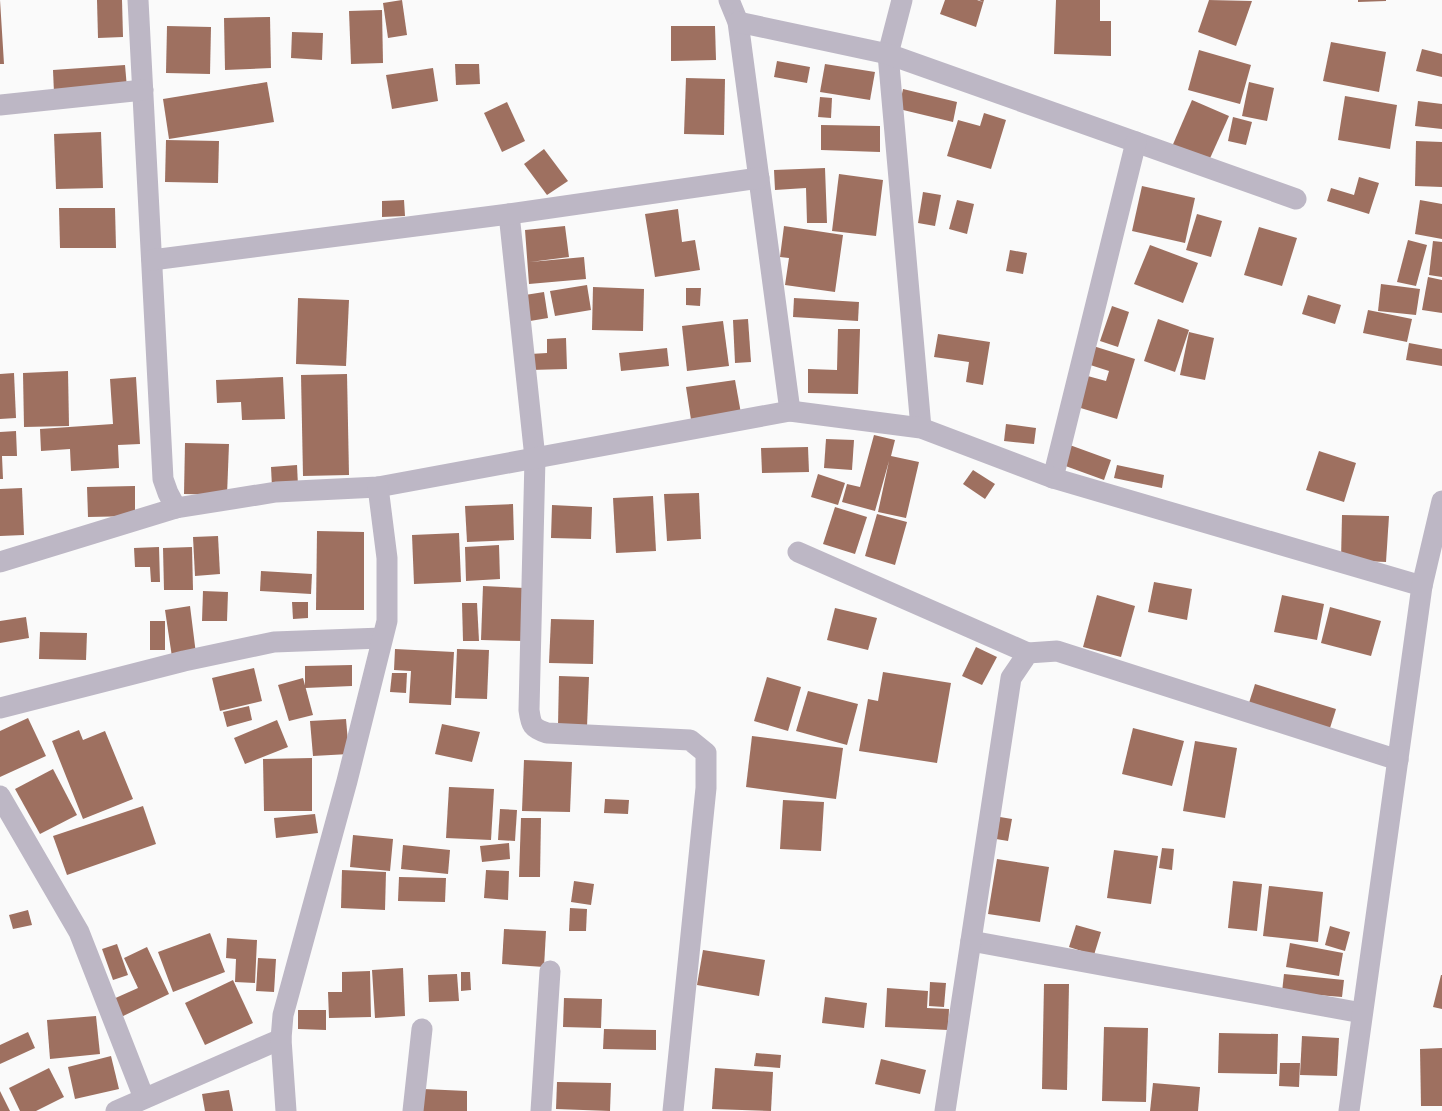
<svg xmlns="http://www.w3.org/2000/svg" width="1442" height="1111" font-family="'Roboto Condensed',sans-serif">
<rect width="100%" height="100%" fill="#fafafa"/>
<g fill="#9e7060">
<path d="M0,0L4,64H0Z"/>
<path d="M97,0H122L123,37L98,38Z"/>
<path d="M402,0L407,35L388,38L383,3Z"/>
<path d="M945,0H977L983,2L979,0H984L976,27L940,14Z"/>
<path d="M1056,0H1100V21H1111V56L1054,54Z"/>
<path d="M1209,0L1252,1L1236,46L1198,32Z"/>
<path d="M1358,0H1386V1L1358,2Z"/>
<path d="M382,10L383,63L351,64L349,11Z"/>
<path d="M270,17L271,68L225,70L224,18Z"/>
<path d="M167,26L211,27L210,74L166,73Z"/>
<path d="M671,26H715L716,60L671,61Z"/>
<path d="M292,32L323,33L322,60L291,58Z"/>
<path d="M1331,42L1386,52L1379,92L1323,81Z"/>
<path d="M1422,49L1442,54V77L1416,71Z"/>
<path d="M1199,50L1251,65L1240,104L1188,90Z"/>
<path d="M777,61L810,67L807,83L774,77Z"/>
<path d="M455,64H479L480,84L456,85Z"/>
<path d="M825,64L875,72L870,100L820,92Z"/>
<path d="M125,65L127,88L54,93L53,70Z"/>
<path d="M433,68L438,101L392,109L386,75Z"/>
<path d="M686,78L725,79L724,135L684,134Z"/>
<path d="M267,82L274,122L169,139L163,99Z"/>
<path d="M1249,82L1274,88L1267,121L1242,116Z"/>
<path d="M903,89L957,102L953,122L899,109Z"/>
<path d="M1345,96L1397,105L1390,149L1338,140Z"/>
<path d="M820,97L832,98L831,118L818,117Z"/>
<path d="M1192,100L1229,116L1207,165L1171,149Z"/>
<path d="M1418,101L1442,104V129L1415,126Z"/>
<path d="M507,102L525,141L502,152L484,113Z"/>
<path d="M984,113L1006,120L991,169L947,156L958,120L980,126Z"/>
<path d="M1233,117L1252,122L1246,145L1228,141Z"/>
<path d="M821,125L880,126V152L821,150Z"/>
<path d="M101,132L103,188L56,189L54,134Z"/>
<path d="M166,140L219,141L218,183L165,182Z"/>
<path d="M1416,141L1442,142V187L1415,186Z"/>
<path d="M544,149L568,181L547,195L524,164Z"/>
<path d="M825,168L827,223H807L806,188L775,190L774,170Z"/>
<path d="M839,174L883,180L876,236L832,231Z"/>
<path d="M1359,177L1379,183L1369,214L1327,201L1331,188L1354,195Z"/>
<path d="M1142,186L1195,198L1185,243L1132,231Z"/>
<path d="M923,192L941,195L935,226L918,223Z"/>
<path d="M404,200L405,216L382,217V201Z"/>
<path d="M957,200L974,204L967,234L949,229Z"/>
<path d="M1420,200L1442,204V239L1415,234Z"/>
<path d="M59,208H115L116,248H60Z"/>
<path d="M678,209L682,242L695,240L700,270L655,277L645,214Z"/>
<path d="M1197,214L1222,221L1211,257L1186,250Z"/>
<path d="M565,226L569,257L530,262L584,257L586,279L529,284L525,230Z"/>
<path d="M784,226L843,235L835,292L785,285L789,258L780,257Z"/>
<path d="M1259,227L1297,238L1282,286L1244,275Z"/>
<path d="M1408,240L1427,245L1416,286L1397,282Z"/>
<path d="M1433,241L1442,242V277L1429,275Z"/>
<path d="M1150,245L1198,263L1183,303L1134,284Z"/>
<path d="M1010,250L1027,253L1023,274L1006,271Z"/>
<path d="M1428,277L1442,280V313L1422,310Z"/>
<path d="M1381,284L1420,289L1416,315L1378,311Z"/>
<path d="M587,285L591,310L555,316L550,291Z"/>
<path d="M593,287L644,289L643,331L592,330Z"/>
<path d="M686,288H701L700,306L686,305Z"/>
<path d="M544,292L548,318L530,321L525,295Z"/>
<path d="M1308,295L1341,305L1335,324L1302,314Z"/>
<path d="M298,298L349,300L346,366L296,364Z"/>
<path d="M794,298L859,302L858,321L793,317Z"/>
<path d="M1112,306L1129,312L1118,347L1100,341Z"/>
<path d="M1368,310L1412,319L1407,342L1363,333Z"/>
<path d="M748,319L751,362L735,363L733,320Z"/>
<path d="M1158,319L1189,330L1175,372L1144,361Z"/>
<path d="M723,321L729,366L687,371L682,326Z"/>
<path d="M838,329H860L858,394L808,393V369L837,370Z"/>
<path d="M1189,332L1214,338L1205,380L1180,375Z"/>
<path d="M938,334L990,342L983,385L966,382L969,362L934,357Z"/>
<path d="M566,338L567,369L530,370V354L547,353V339Z"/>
<path d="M1409,343L1442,349V366L1406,360Z"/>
<path d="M1090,345L1135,359L1117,419L1074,406L1084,375L1106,381L1109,371L1084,363Z"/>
<path d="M667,348L669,366L621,371L619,353Z"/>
<path d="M68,371L69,426L24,427L23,373Z"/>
<path d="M14,373L16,418L0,419V374Z"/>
<path d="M347,374L349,475L303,476L301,375Z"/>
<path d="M136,377L140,444L118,445L119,468L71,471L70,449L41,451L40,429L113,424L110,379Z"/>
<path d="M283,377L285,419L242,420L241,402L217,403L216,380Z"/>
<path d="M735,380L742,419L692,426L686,387Z"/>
<path d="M1006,424L1036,428L1034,444L1004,441Z"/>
<path d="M16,431L17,456H2L3,479H0V432Z"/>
<path d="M874,435L895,440L891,456L919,462L906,518L878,512L889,461L875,511L842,502L847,484L860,487Z"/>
<path d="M826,439L854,440L852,470L824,468Z"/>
<path d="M185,443L229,444L227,495L184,494Z"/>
<path d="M1067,444L1111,460L1104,480L1060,464Z"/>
<path d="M808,447L809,472L762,473L761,448Z"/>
<path d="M1319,451L1356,463L1344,502L1306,490Z"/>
<path d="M297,465L298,486L272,487L271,467Z"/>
<path d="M1117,465L1164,475L1162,488L1114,478Z"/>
<path d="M973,470L995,484L985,499L963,484Z"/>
<path d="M818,474L845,483L838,505L811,497Z"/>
<path d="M135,486V516L88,517L87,487Z"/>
<path d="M22,488L24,535L0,536V489Z"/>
<path d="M699,493L701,539L667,541L664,494Z"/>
<path d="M653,496L656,551L616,553L613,498Z"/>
<path d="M513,504L514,540L467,542L465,506Z"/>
<path d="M552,505L592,507L591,539L551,538Z"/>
<path d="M835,507L867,517L855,554L823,544Z"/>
<path d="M877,514L907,522L895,565L865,556Z"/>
<path d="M1342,515L1389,516L1386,562L1341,560Z"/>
<path d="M317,531L364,532V610H316Z"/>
<path d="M459,533L461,582L414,584L412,535Z"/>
<path d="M218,536L220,574L195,576L193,537Z"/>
<path d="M499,545L500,579L466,581L465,547Z"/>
<path d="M159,547L160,582H151L150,567H135L134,548Z"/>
<path d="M192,547L193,590H164L163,548Z"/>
<path d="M261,571L312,574L311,594L260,591Z"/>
<path d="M1154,582L1192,589L1187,620L1148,612Z"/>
<path d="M483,586L525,588L524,641L481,640Z"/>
<path d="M203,591L228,592L227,621H202Z"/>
<path d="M1097,595L1135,606L1121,657L1083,647Z"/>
<path d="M1282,595L1324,604L1317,640L1274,632Z"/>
<path d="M292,602H308V618L293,619Z"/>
<path d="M462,603H477L479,641H463Z"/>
<path d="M190,606L196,654L172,657L165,610Z"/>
<path d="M1330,607L1381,621L1371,656L1321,643Z"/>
<path d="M835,608L877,618L868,650L827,640Z"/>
<path d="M26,617L29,638L0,643V621Z"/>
<path d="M551,619L594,620L593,664L549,663Z"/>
<rect x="150" y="621" width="15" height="29"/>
<path d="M40,632L87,633L86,660L39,659Z"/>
<path d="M976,647L997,657L982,685L962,676Z"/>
<path d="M395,649L454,652L451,705L409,703L411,671L394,670Z"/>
<path d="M457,649L489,650L487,699L455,698Z"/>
<path d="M352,665V686L305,688V666Z"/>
<path d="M254,668L262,701L220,711L212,678Z"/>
<path d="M883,672L951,683L937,763L859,751L868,699L878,701Z"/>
<path d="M392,673H407L406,693L390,692Z"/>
<path d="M559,676L589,677L587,727L558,726Z"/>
<path d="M767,677L801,687L788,731L754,721Z"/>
<path d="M303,678L313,715L289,721L278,685Z"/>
<path d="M1255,684L1336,709L1330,728L1249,703Z"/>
<path d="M808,691L858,704L847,745L796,731Z"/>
<path d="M249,706L252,720L227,727L223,712Z"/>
<path d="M28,718L46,756L0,777V731Z"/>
<path d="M346,719L349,754L313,756L310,721Z"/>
<path d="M277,720L288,747L245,764L234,738Z"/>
<path d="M442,724L480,732L472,762L435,754Z"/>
<path d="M1133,728L1184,741L1172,786L1122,774Z"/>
<path d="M79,730L83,740L105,731L133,799L83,819L52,741Z"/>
<path d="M752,736L843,748L836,799L746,787Z"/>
<path d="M1195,741L1237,748L1225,818L1183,811Z"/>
<path d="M312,758V811H264L263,759Z"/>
<path d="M524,760L572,762L570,812L522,811Z"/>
<path d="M53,769L77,815L40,834L15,789Z"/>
<path d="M449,787L494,789L491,840L446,838Z"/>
<path d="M605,799L629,800L628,814L604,813Z"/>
<path d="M783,800L824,802L821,851L780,849Z"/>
<path d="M143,806L156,844L67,875L53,836Z"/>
<path d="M500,809L517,810L515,841L498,840Z"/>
<path d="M315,814L318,833L276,838L274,818Z"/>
<path d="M1000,817L1012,819L1008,841L996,839Z"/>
<path d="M521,818H541L540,877H519Z"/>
<path d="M353,835L393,839L390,871L350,867Z"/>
<path d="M509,843L510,859L482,862L480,846Z"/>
<path d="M403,845L450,850L448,874L401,869Z"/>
<path d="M1162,848L1174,849L1172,870L1159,868Z"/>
<path d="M1114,850L1158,856L1151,904L1107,898Z"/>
<path d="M997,859L1049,867L1040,922L988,914Z"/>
<path d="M342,870L386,872L385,910L341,908Z"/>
<path d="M486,870L509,871L508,900L484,898Z"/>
<path d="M399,877L446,878L445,902L398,901Z"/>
<path d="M574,881L594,884L591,905L571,902Z"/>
<path d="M1233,881L1262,884L1257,931L1228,928Z"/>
<path d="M1269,886L1323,892L1318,942L1263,936Z"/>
<path d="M570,908L587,909L586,931H569Z"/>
<path d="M28,910L32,925L13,929L9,915Z"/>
<path d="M1076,925L1101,932L1094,955L1069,947Z"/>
<path d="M1330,926L1350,932L1345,951L1325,945Z"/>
<path d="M504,929L546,931L544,967L502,964Z"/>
<path d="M210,933L225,972L173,992L158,952Z"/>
<path d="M227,938L257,940L255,983L235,982L236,959L226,958Z"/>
<path d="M1290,943L1343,953L1339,976L1286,967Z"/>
<path d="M117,944L128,975L113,980L102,949Z"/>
<path d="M147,947L169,994L119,1018L111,1000L138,988L124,958Z"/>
<path d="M703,950L765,960L759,996L697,985Z"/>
<path d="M258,958L276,959L274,992L256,991Z"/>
<path d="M403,968L405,1016L375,1018L372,970Z"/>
<path d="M370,971L371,1017L329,1018L328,992H342V972Z"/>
<path d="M461,972H470L471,990L461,991Z"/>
<path d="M457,974L459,1001L429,1002L428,975Z"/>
<path d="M1284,974L1344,980L1342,997L1282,992Z"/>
<path d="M1441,975H1442V1009L1433,1007Z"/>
<path d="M233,980L253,1023L205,1045L185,1003Z"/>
<path d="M930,982L946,983L944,1007L929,1006Z"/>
<path d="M1044,984H1069L1067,1090L1042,1089Z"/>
<path d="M887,988L928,991L927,1008L949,1009L948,1030L885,1027Z"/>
<path d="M825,997L867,1003L864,1028L822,1023Z"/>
<path d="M564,998L602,999L601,1028L563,1027Z"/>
<path d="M298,1010H326V1030L298,1029Z"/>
<path d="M96,1016L100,1054L50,1059L47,1020Z"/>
<path d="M1104,1027L1148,1028L1146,1102L1102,1101Z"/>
<path d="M604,1029L656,1030V1050L603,1049Z"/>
<path d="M28,1032L35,1048L0,1064V1045Z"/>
<path d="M1219,1033L1278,1034L1277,1074L1218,1073Z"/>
<path d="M1302,1036L1339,1038L1337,1076L1300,1075Z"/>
<path d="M1442,1048V1106H1421L1420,1049Z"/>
<path d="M756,1053L781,1055L780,1068L754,1066Z"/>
<path d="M111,1056L119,1089L75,1099L68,1067Z"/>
<path d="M881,1059L926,1070L920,1094L875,1084Z"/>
<path d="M1280,1063H1300L1299,1087L1279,1086Z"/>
<path d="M49,1068L64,1097L36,1111H20L9,1088Z"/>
<path d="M715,1068L773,1072L771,1111L712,1109Z"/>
<path d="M557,1082L611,1083L610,1111L556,1109Z"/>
<path d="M1153,1083L1200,1087L1198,1111H1150Z"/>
<path d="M423,1089L467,1091V1111H422Z"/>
<path d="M229,1090L233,1111H205L202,1094Z"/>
<path d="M0,1091L10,1111H0Z"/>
</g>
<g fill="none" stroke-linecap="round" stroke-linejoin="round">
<g stroke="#bdb7c5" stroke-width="21">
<path d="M138,0L163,479L168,493L176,508"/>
<path d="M729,0L738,22L790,411"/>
<path d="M902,0L888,54L921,428"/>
<path d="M738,22L888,54L1296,199"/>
<path d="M0,105L143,90"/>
<path d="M509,214L535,458L529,710C531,725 532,728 547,733L690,740L706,753V788L673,1111"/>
<path d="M152,260L509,214L759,178"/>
<path d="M1053,478L1136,142"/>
<path d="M798,552L1028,653"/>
<path d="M0,562L176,508L276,492L378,487L790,411L921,428L1053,478L1422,586"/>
<path d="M0,708L184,661L274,642L382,638"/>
<path d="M0,796L79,932L144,1098"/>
<path d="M971,941L1362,1013"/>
<path d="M116,1111L281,1039"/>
<path d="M286,1111L281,1039L283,1015L347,781L387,621V558L378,487"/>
<path d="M413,1111L422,1029"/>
<path d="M541,1111L550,971"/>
<path d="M945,1111L1011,678L1028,653L1057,651L1398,760"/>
<path d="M1349,1111L1422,586L1442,501"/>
</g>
</g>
</svg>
